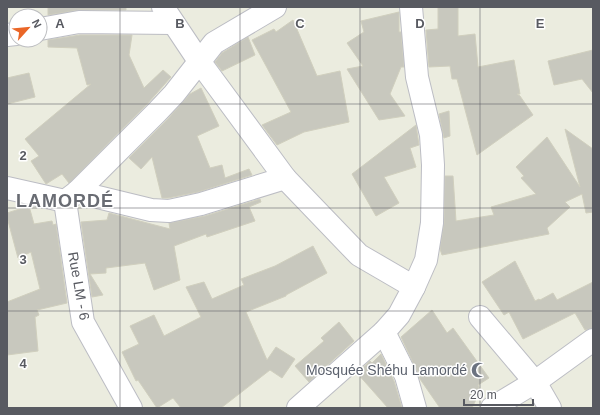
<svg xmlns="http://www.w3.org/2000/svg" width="600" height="415" font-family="Arial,sans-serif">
<rect width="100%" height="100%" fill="#ebecdf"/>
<g fill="#c8c8be" stroke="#d0cfbe">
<path d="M48,7H126V10H79L48,15Z"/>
<path d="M438,7H458V36L475,34L478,67L514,60L520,94H517L520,96L533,115L477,155L457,79H452L450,66L429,67L426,30L438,29Z"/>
<path d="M399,12V32H401L404,67H401L390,94L405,116L379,120L347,69L363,66L347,43L364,32L361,21Z"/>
<path d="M293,20L317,76L340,71L349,122L304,132L277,145L262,125L291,112L252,40L274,29L276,32Z"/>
<path d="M80,35H132L129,55L144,88L163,70L171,77L148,103L69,183L62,174L46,184L31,161L39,156L25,139L91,84L87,85L77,48L48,47V40Z"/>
<path d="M248,37L255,55L222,71L215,62L222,53Z"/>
<path d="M593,50V93L582,79L554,85L548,61Z"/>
<path d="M29,73L35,97L7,104V78Z"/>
<path d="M201,88L219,126L197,136L210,168L222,165L225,178L249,169L252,175L198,192L168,198H162L152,157L141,169L129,158L166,121L190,94Z"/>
<path d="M449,111L450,136L444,138L439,114Z"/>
<path d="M416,125L419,145L410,148L416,167L384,177L399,203L376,216L352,174Z"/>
<path d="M565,129L593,149V212L586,213L582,194L565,202L570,207L547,228L549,234L442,255L440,249L444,223L445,176H453L456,221L494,215L491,207L536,194L521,178L524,176L516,167L547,137L580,187Z"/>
<path d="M260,199L261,202L249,207L255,221L207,237L206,234L174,246L180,280L154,290L145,263L106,268V273L90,274L103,295L92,297L81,222L107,220L109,213L170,229L169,223L205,216Z"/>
<path d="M29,206L34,224L52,221L53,225L56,224L67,303L37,310L39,315L35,317L38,351L7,355V302L40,289L31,252L18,258L7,217V213Z"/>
<path d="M313,246L327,273L286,295V296L246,312L267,360L276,347L295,359L282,378L270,370L221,408H181L173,398L157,408L138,380L136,381L122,352L139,344L130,326L154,315L164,336L201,317L186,287L204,282L212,299L244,285L241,279L275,266Z"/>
<path d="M515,261L535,301L539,299L540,300L553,293L557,300L593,282V328L585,330L575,313L523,339L509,312L504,315L482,282Z"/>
<path d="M432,310L447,333L453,328L489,378L478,385L480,391L472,408H440L420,379L417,371L401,337Z"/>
<path d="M339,322L354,341L309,382L295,366L324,341L321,338Z"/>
<path d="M381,354L394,381L402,408H388L357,373L370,361L372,363Z"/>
</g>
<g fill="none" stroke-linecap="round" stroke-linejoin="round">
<defs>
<g id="street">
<path d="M163,7L199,61L285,178L359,255L414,287L426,260L432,223L433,165L431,135L417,77L411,7"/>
<path d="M40,29L79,22L173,23"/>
<path d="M7,35L16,34"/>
<path d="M7,188L65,201L77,192L157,112L174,94L214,43L275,7"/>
<path d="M77,192L151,210L169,211L201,204L285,178"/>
<path d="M65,201L83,322L131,408"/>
<path d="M480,317L535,382L550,408"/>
<path d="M384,332L406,376L415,408"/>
<path d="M298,408L384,332L399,315L414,287"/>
<path d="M492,408L535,382L593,340"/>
</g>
</defs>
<use href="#street" stroke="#bcbdc4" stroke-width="24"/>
<use href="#street" stroke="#fff" stroke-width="22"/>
</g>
<path fill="none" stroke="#585a61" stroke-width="1" stroke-opacity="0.55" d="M120,7V408M240,7V408M360,7V408M480,7V408M7,104H593M7,208H593M7,311H593"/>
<defs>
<symbol id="mosque-bare" viewBox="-9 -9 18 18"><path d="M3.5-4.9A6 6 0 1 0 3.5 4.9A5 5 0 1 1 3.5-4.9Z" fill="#6b7280" stroke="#fff" stroke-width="2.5" paint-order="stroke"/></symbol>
</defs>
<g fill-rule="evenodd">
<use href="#mosque-bare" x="468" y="359" width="22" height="22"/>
</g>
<g text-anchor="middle" stroke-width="3" stroke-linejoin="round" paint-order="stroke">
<g font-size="14" fill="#585a61" stroke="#fff">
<text transform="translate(79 286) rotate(80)" y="5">Rue LM - 6</text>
</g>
<g font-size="14" fill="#5b616d" stroke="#fff" text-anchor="end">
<text x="467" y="375">Mosquée Shéhu Lamordé</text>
</g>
<g font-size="18" font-weight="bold" letter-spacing="1" fill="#696c73" stroke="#fff">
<text x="65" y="207">LAMORDÉ</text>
</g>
</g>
<g font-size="13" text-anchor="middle" font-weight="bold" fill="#585a61" stroke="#fff" stroke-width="3" stroke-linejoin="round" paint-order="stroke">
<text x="60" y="28">A</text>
<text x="180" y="28">B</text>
<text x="300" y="28">C</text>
<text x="420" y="28">D</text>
<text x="540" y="28">E</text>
<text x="23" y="160">2</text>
<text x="23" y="264">3</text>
<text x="23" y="368">4</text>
</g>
<rect width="600" height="415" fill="none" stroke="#585a61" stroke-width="16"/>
<g transform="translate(28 28) rotate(63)"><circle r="19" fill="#ffffff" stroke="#bcbdc0"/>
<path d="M0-3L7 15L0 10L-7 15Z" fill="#ea6627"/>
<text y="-6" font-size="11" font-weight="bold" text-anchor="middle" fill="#585a61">N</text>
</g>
<path d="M464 399v6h69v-6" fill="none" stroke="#585a61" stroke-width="2"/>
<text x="470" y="399" font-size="12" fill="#585a61" stroke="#ffffff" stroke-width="3" paint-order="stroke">20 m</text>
</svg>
